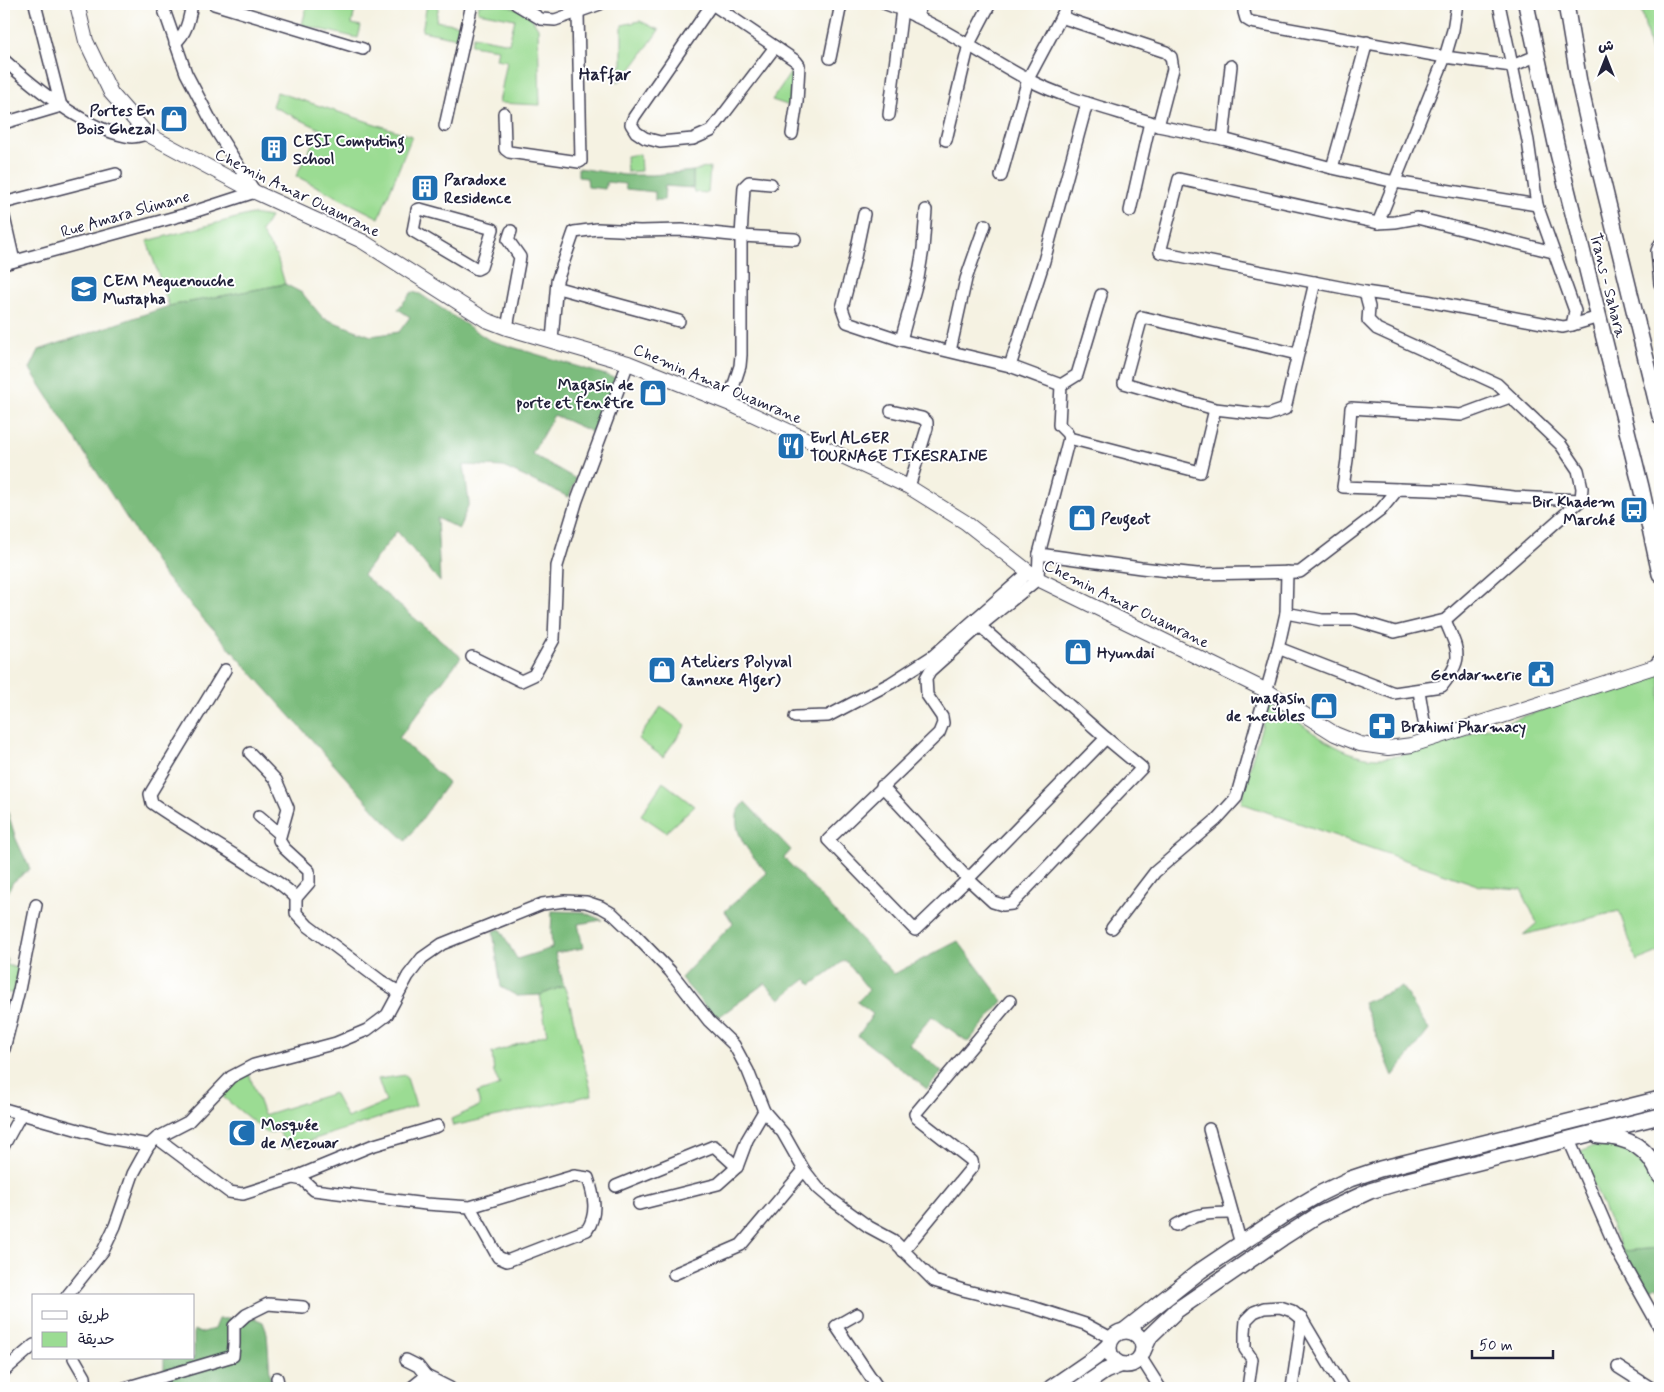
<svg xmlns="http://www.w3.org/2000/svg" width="1664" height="1392" font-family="Mynerve,'Playpen Sans Arabic',sans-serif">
<rect width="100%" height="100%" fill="#fff"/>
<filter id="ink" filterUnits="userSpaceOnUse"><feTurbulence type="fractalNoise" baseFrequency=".02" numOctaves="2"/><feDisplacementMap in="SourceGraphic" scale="10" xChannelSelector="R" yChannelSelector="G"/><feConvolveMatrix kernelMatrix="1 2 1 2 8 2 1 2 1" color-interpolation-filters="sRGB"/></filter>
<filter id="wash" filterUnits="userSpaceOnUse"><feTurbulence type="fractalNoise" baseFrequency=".0096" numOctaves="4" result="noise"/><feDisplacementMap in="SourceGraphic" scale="20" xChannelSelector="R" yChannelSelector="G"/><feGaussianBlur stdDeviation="1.12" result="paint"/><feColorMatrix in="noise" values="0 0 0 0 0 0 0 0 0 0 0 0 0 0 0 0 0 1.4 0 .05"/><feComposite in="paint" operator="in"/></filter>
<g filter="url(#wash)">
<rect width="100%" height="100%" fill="#f5f2e2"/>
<g fill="#9bdc93" stroke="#5e7f67">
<path d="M317,4H356L352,24L361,26L358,38L302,25L307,5L316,7Z"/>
<path d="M427,4H439L436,21L460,25L457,38L422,31Z"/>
<path d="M479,4H502L518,9L531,17L538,28L540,105L499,103L507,61L496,59L498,49L471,45L473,36L509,43L515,19L478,12Z"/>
<path d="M1640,4H1660V90Z"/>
<path d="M640,21L659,30C650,42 628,77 618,82L617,67L622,65V25Z"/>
<path d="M793,69L790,106L772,100Z"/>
<path d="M277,92L412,136L379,218L296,176L320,129L272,106Z"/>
<path d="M640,154L641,171L627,172L626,156Z"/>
<path d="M710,167L708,193L694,192L693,188V171Z"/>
<path d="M252,214L270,217L261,232L277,257L285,284L169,306L147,241Z"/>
<path d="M1656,673L1660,675V951L1637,961L1619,911L1523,935L1537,923L1521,889L1480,886L1241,803L1251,762L1270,700C1299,722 1339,758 1377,758C1396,758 1415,751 1433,746Z"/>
<path d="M661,707L686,725L663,757L638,739Z"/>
<path d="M663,782L694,806L666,832L641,815Z"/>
<path d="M4,958L7,959V965L20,969L15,994L4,992Z"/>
<path d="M564,986L568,997L592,1095L453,1126L451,1119L480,1106L477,1093L500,1085L494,1073L492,1053L547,1034L540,995Z"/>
<path d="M249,1074L264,1115L334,1093L347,1118L386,1102L378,1079L406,1075L416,1106L287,1148L279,1131L267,1133L222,1096L234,1082Z"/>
<path d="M1623,1145L1652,1175L1660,1210V1248L1622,1251L1580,1152C1591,1143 1610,1145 1623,1145Z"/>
</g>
<g fill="#7cbc7d" stroke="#4f6f5c">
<path d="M578,168L624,175H653L693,171V188L665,186L664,200H655V192L626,189L625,184L607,182L605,189L588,187L587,178L578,177Z"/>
<path d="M285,284L302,293L323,318L371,336L399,332L410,317L398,309L412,292L420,294L489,340L619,379L592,432L554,415L532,454L576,479L569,497L503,467L464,465L469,503L459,529L437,518L440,582L397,531L363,575L461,657L399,738L448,783L406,841L381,817L163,574L30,369L39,350L169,306Z"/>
<path d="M4,800L16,839L30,869L13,882L4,899Z"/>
<path d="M745,802L791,850L784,858L894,974L958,941L1003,1001L968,1042L932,1016L909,1044L942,1072L927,1089L858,1036L873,1014L857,1002L869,990L845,960L811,985L806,979L780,999L765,983L716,1019L681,978L733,923L725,911L767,873C754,857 734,838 737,816C737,811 742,806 745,802Z"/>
<path d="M552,911L583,912L602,920L578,924L583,948L555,953L564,986L540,995L517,996L501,987L493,931L500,929L517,959L552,948L551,933Z"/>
<path d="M1402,987L1429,1030L1393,1076L1363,1003Z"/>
<path d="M1660,1248V1289L1657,1286L1647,1291L1622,1251Z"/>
<path d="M254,1318L263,1322L267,1333L271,1388H150L166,1383L164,1370V1358H194V1330L200,1333L214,1329L218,1319Z"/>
</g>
</g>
<g filter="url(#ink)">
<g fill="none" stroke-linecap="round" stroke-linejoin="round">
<defs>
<g id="minor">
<path d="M214,4L363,49"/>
<path d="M516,4L541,19L555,20L600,4"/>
<path d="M712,4L634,117L631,124L636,132L645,138L660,142L693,139L711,131L775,47"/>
<path d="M712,4L796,61L799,65L797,102L792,134"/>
<path d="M886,4C937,22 980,54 1027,79C1065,99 1109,109 1150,122L1158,126L1223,139L1332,168L1395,182L1537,205"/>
<path d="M1245,4L1244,12L1246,19L1251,22L1445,57L1512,66L1536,56"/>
<path d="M916,17L922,4"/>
<path d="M1061,17L1166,52L1171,57L1173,69L1158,126"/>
<path d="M175,43C187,33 189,19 192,4"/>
<path d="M830,58L841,4"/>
<path d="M4,60C35,88 89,132 132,137C137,137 143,135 147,134"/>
<path d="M504,113L505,145V149L509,152L579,162L581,161L578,13"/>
<path d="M889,115L902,9"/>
<path d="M4,123L61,106L35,4"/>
<path d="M445,126L472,4"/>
<path d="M1223,139L1231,66"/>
<path d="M946,140L969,44L990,4"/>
<path d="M1332,168L1367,42"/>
<path d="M1001,176L1028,79L1068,4"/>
<path d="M4,206L7,202L116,174"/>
<path d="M420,209L493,229L481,267L477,269L413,231L417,210Z"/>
<path d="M1130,211L1150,122"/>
<path d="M864,214L854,262L842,308L847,322L901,340L1010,366L1061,385"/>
<path d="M4,217L14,261"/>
<path d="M1378,223L1445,57L1453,30L1457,4"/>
<path d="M1660,244L1657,251L1660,284"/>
<path d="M4,264L190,213L255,192L217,132L186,73L162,4"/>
<path d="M558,288L679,321"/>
<path d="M1365,292L1160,252L1179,179L1378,223L1395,222L1417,218L1553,252"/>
<path d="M1572,325L1599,317"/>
<path d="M507,328L520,257L508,240L511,231"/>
<path d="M552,340L557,281L574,232L597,229L640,231L682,230L741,236L795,239"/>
<path d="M901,340L918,278L923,249L926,210"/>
<path d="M950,351L966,279L985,225"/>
<path d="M1297,354L1142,317L1124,383L1215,409L1268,415L1285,409L1315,282"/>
<path d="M1010,366L1044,261L1087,103"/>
<path d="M728,403L740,366L741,355V236L744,187L749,182L771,184"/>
<path d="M891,411L922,418L927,422V428L909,487"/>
<path d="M1069,438L1067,433L1059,425L1061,385L1077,375L1101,295"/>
<path d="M1398,489L1343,487L1347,460L1351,408L1461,415L1510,397"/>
<path d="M1039,554L1141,568L1197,574L1300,572L1380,511L1398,489L1459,491L1514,497L1581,500"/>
<path d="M1286,613L1322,620H1355L1395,632L1445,620L1581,500L1582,488L1578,470L1561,445L1497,384L1377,329L1368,320L1369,307L1365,292L1427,301L1563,327L1572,325L1575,311L1537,205L1528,141L1499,4"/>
<path d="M980,626L1106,738L968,879L915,930L828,840L939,733L943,723L942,717L927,695L926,678L930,671L980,626L1038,579L1039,554L1069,438L1200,472L1215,409"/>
<path d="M1277,653L1278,648L1394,693L1442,686C1465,657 1458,652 1445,620"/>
<path d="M472,657L521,681L534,675L554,639L557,566L577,500L628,363"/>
<path d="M225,670L150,794L152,803C185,826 220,845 253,867C268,876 284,885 296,898V913L308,926L381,981L399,992"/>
<path d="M1419,691L1427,740"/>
<path d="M795,717L828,716L891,683L933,656L1029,572"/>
<path d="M250,753L276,780L288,808L279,840L284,848L309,871V883L296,898"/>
<path d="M882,786L968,879L993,902L1003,905L1012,904L1142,768L1106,738"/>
<path d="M259,816L280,834"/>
<path d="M1112,928L1155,872L1216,820L1236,798L1277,653L1286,613L1287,572"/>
<path d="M4,1049L19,990L36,905"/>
<path d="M4,1109L107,1138L149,1145L157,1138L188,1122L231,1077L254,1065L336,1043L367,1030L387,1015L408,976L422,958L442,944L542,904L565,901L586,902L601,907L613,914L634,934L670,971L709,1021L734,1045L748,1071L764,1111L783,1133L804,1170L818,1188L832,1200L869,1227L893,1240L934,1281L963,1290L1032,1307L1085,1324L1111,1338"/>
<path d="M1209,1129L1241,1244"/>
<path d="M157,1138L229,1192L243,1194L293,1178L303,1180L314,1190L426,1204L470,1207L574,1176L588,1178C594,1195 598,1214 587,1230L507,1261L498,1257L470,1207"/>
<path d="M1569,1140L1618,1253L1660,1328"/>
<path d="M4,1145L21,1114"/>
<path d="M293,1178L371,1146L438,1126"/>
<path d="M616,1186L714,1146L737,1167"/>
<path d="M639,1204L718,1184L737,1167L747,1140L764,1111"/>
<path d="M1176,1225C1197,1213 1209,1213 1232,1213"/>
<path d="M903,1251L973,1166L972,1161L917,1118L915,1114L1010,1001"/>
<path d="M674,1274L741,1245L804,1170"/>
<path d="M67,1296L103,1251L115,1226L133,1174L149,1145"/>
<path d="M857,1314L836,1326L878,1388"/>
<path d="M74,1358L85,1377L86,1388"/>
<path d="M1141,1358L1160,1388"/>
<path d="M406,1360L418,1366L426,1376"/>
<path d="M1618,1367L1651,1388"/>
<path d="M4,1371L34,1345"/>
<path d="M277,1378L279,1388"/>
<path d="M125,1388L233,1356L234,1344V1326L246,1315L268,1304L303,1307"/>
<path d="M411,1388L426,1376L450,1388"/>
<path d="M1248,1388L1252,1359L1245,1349V1333L1246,1320L1254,1312L1264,1308L1280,1307L1292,1311L1302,1319L1343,1388"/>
<path d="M1292,1388L1302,1319"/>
</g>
<path id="major" d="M77,4L86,41L111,93L147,134L255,192L362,241L486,320L507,328L628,363L728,403L909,487L965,522L1038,579L1267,691L1335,734L1360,744L1388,748L1412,745L1657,666"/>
<g id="highway">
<path d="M1526,4L1558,153L1641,487L1660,574"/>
<path d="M1566,4L1579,82L1588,122L1660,416"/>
<path d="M1660,662L1657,666L1660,668"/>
<path d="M1599,1136C1630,1137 1648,1148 1660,1176"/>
<circle cx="1126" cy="1348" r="17"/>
<path d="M1124,1331L1200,1271L1282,1216L1319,1194L1350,1179L1380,1169L1660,1099"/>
<path d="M1143,1351L1150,1336L1177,1310L1282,1238L1318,1215L1370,1191L1400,1182L1660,1116"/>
<path d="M1051,1388L1096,1357L1108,1346"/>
<path d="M1080,1388L1105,1371L1120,1365"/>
</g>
</defs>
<use href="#minor" stroke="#424154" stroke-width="14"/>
<use href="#major" stroke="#424154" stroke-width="16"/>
<use href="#highway" stroke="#424154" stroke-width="18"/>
<use href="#minor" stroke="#fff" stroke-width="11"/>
<use href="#major" stroke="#fff" stroke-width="14"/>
<use href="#highway" stroke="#fff" stroke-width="15"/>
</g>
</g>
<defs>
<symbol id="shop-square" viewBox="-11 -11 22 22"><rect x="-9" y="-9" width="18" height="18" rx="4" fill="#1f6fb2" stroke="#fff"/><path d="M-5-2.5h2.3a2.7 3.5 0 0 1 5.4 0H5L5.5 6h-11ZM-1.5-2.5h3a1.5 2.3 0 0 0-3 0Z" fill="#fff"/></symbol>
<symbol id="building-square" viewBox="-11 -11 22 22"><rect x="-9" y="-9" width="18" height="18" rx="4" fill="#1f6fb2" stroke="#fff"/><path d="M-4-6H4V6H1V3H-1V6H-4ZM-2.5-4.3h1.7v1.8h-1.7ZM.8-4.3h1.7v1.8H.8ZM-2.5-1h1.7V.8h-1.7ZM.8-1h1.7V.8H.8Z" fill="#fff"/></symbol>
<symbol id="school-square" viewBox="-11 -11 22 22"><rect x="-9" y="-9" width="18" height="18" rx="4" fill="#1f6fb2" stroke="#fff"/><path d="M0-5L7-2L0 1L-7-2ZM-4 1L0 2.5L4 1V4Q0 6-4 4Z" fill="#fff"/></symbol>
<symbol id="restaurant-square" viewBox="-11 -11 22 22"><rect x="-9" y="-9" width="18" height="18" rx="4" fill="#1f6fb2" stroke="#fff"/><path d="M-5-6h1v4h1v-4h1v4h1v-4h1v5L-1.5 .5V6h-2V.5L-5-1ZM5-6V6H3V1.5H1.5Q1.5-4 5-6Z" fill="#fff"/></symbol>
<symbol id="bus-square" viewBox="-11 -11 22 22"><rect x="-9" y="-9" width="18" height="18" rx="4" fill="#1f6fb2" stroke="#fff"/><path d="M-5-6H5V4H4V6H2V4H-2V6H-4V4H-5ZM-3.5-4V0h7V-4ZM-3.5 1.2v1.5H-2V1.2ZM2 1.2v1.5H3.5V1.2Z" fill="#fff"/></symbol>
<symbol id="civic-square" viewBox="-11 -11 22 22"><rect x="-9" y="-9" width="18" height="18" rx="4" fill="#1f6fb2" stroke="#fff"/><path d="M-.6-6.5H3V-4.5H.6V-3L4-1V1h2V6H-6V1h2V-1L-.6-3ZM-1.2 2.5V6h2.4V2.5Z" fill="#fff"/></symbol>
<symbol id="pharmacy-square" viewBox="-11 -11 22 22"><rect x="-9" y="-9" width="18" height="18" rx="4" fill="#1f6fb2" stroke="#fff"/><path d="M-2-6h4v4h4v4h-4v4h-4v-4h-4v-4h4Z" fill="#fff"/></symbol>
<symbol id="mosque-square" viewBox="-11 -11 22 22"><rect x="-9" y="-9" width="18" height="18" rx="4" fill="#1f6fb2" stroke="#fff"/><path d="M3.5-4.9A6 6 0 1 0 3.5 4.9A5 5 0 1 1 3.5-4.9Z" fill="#fff"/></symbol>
</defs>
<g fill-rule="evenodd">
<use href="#shop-square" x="158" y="103" width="32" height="32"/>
<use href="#building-square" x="258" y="133" width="32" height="32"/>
<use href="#building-square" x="409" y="172" width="32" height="32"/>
<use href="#school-square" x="68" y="273" width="32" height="32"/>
<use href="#shop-square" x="637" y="377" width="32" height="32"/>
<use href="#restaurant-square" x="775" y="430" width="32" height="32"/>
<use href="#bus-square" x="1618" y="494" width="32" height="32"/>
<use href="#shop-square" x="1066" y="502" width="32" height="32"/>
<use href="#shop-square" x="1062" y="636" width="32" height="32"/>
<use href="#shop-square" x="646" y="654" width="32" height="32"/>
<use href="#civic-square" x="1525" y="658" width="32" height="32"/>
<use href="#shop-square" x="1308" y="690" width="32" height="32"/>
<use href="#pharmacy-square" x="1366" y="710" width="32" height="32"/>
<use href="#mosque-square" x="226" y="1117" width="32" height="32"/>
</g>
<g text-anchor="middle" stroke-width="4" stroke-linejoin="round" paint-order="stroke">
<g font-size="16" font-weight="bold" fill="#22223b" stroke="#fff" text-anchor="start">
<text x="155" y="116" text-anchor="end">Portes En<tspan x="155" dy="18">Bois Ghezal</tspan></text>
<text x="293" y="146">CESI Computing<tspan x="293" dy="18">School</tspan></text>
<text x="444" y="185">Paradoxe<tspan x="444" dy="18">Residence</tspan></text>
<text x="103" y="286">CEM Meguenouche<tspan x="103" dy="18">Mustapha</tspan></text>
<text x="634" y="390" text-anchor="end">Magasin de<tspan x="634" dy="18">porte et fenêtre</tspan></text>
<text x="810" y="443">Eurl ALGER<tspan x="810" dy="18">TOURNAGE TIXESRAINE</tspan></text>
<text x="1615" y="507" text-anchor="end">Bir Khadem<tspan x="1615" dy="18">Marché</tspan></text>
<text x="1101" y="524">Peugeot</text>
<text x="1097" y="658">Hyundai</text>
<text x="681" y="667">Ateliers Polyval<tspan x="681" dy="18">(annexe Alger)</tspan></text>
<text x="1522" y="680" text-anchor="end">Gendarmerie</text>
<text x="1305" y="703" text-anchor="end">magasin<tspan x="1305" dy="18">de meubles</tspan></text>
<text x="1401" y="732">Brahimi Pharmacy</text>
<text x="261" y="1130">Mosquée<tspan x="261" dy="18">de Mezouar</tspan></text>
</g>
<g font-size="16" fill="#22223b" stroke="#fff">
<text transform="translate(298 192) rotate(26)" y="6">Chemin Amar Ouamrane</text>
<text transform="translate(125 213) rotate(-16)" y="6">Rue Amara Slimane</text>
<text transform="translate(1609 285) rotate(76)" y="6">Trans - Sahara</text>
<text transform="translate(718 383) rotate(23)" y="6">Chemin Amar Ouamrane</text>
<text transform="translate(1127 603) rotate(26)" y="6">Chemin Amar Ouamrane</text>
</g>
<g font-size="18" font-weight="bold" fill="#22223b" stroke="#fff">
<text x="605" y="80">Haffar</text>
</g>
</g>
<rect width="1664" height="1392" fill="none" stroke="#fff" stroke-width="20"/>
<rect x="32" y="1294" width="162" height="65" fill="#ffffff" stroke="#a7a7b1"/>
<rect x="42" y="1311" width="25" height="8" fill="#ffffff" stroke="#a7a7b1"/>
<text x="78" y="1320" font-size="15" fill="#22223b">طريق</text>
<rect x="42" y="1332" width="25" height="15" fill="#9bdc93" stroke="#a7a7b1"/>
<text x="78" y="1344" font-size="15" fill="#22223b">حديقة</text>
<g transform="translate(1606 58)" stroke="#ffffff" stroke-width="4" paint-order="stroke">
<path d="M0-4L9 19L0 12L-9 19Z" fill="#22223b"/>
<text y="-8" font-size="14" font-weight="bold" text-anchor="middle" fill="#22223b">ش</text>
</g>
<path d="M1472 1350v8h81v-8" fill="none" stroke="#22223b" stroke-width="2.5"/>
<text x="1479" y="1350" font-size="15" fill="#22223b" stroke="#ffffff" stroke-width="4" paint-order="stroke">50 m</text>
</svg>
